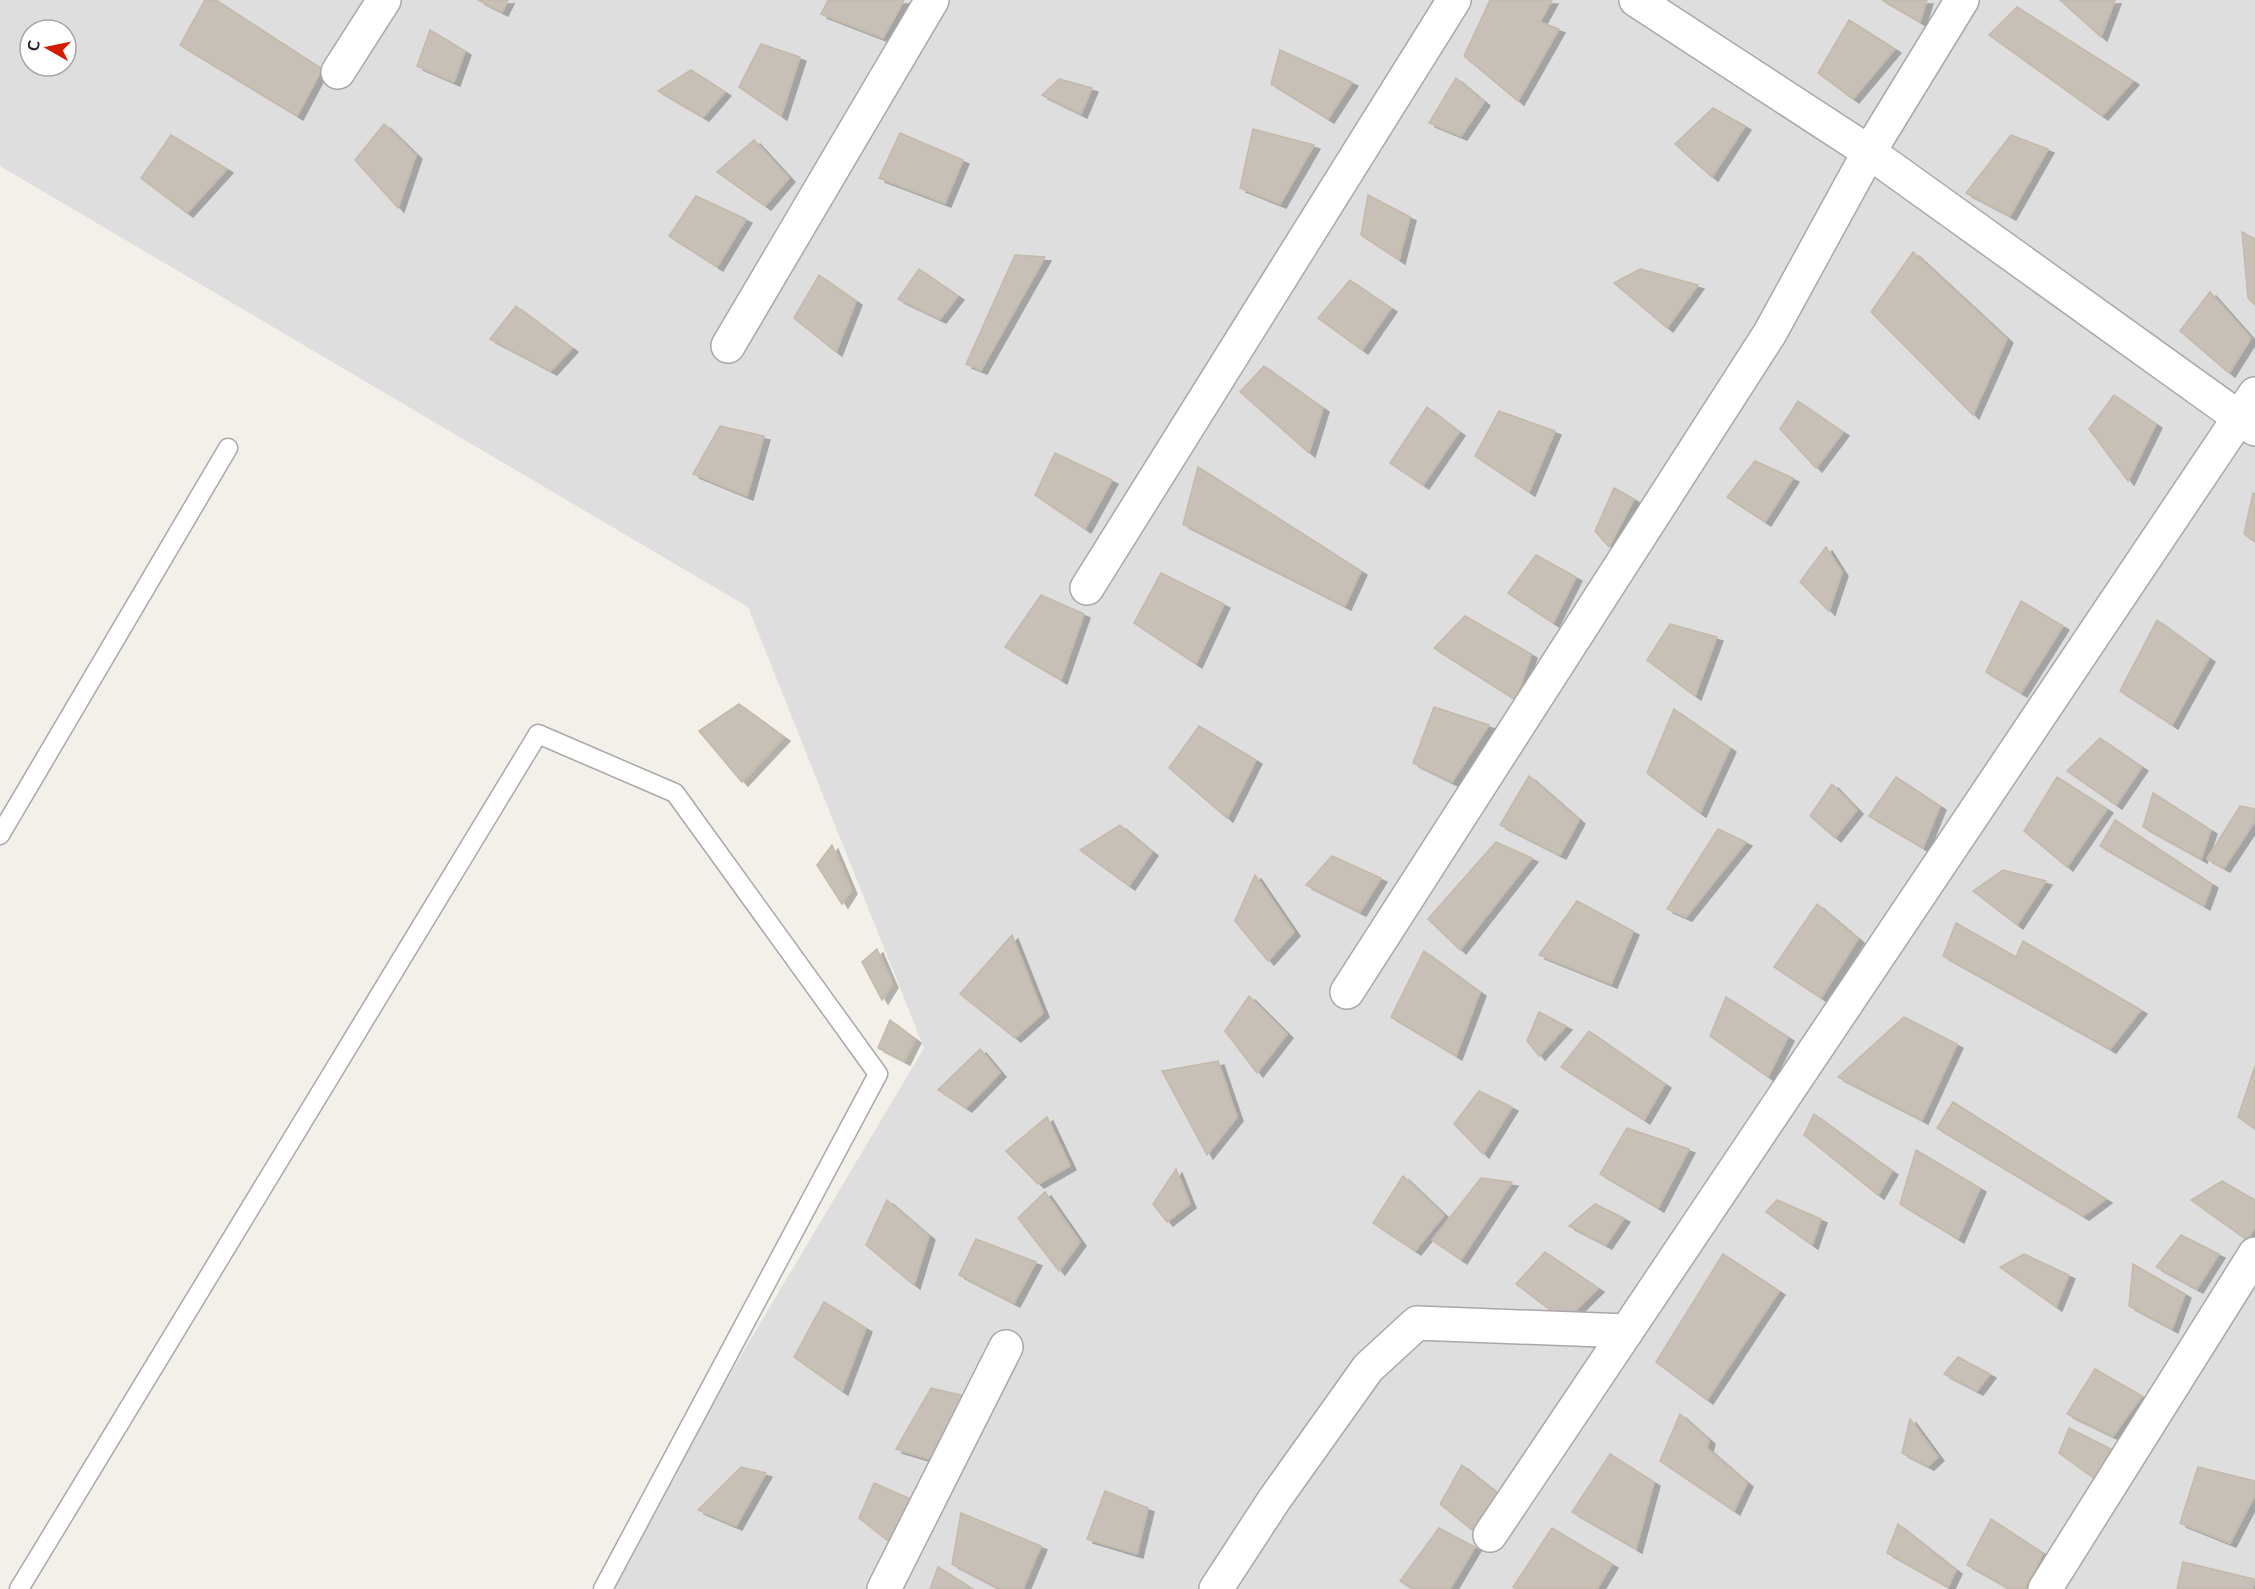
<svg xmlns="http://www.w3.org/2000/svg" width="2255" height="1589" font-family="Mulish,sans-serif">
<defs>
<filter id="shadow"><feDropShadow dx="6" dy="4" stdDeviation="0" flood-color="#0004"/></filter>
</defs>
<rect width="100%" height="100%" fill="#f2f0e8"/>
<path fill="#dfdede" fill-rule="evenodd" d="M0,0H2255V1589H602L924,1048L748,607L0,166ZM30,30H66V66H30Z"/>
<g fill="#c7c0b7" stroke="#c5b9a9" stroke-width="1.5" filter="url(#shadow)">
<path d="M205,0H216L322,69L297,116L180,45Z"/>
<path d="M478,0H508L502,12Z"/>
<path d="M828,0H904L883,38L821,14Z"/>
<path d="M1490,0H1552L1540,22L1559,29L1518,101L1464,56Z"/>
<path d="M1882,0H1927L1920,22Z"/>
<path d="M2060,0H2115L2101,37Z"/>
<path d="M2017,7L2133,81L2102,116L1989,35Z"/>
<path d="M1849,20L1895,49L1853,99L1818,73Z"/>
<path d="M430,30L465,51L454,82L417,66Z"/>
<path d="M761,44L800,57L781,116L739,87Z"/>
<path d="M1280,50L1352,82L1328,119L1271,84Z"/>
<path d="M691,70L725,92L703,117L658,91Z"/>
<path d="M1456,78L1484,102L1461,136L1429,123Z"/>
<path d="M1059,79L1092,88L1081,114L1042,95Z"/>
<path d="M1713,108L1745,126L1712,177L1675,144Z"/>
<path d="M384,124L416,155L398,208L355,160Z"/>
<path d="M1253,129L1314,145L1280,204L1240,188Z"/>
<path d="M900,133L963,160L945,203L879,178Z"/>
<path d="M171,135L227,169L187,213L141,178Z"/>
<path d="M2011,135L2048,149L2010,216L1966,193Z"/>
<path d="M754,140L789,178L765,206L717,172Z"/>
<path d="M1368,195L1410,217L1399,260L1361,235Z"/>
<path d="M696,196L746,219L717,267L669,236Z"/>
<path d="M2242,232L2255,239V305L2248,298Z"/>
<path d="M1913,252L2007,339L1973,415L1871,312Z"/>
<path d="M1015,255L1045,257L981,370L966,364Z"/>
<path d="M919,269L958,296L940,319L898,299Z"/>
<path d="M1640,269L1698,285L1667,328L1614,283Z"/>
<path d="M819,275L856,301L836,352L794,318Z"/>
<path d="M1350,280L1391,308L1362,350L1318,318Z"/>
<path d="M2210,292L2251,338L2229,373L2180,331Z"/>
<path d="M516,306L572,348L551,371L490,339Z"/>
<path d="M1264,366L1323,408L1309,453L1240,392Z"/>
<path d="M2114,395L2156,424L2128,481L2089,429Z"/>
<path d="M1798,401L1843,432L1816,468L1780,429Z"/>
<path d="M1427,407L1459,432L1423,485L1390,463Z"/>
<path d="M1499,411L1555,431L1529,492L1475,456Z"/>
<path d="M720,426L764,436L747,496L693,474Z"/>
<path d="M1055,453L1112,480L1085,529L1035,495Z"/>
<path d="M1755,461L1793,478L1765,522L1727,497Z"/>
<path d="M1198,467L1361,571L1345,606L1183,524Z"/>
<path d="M1614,488L1634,499L1609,547L1595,531Z"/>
<path d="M2253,493L2255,494V542L2244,534Z"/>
<path d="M1826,547L1842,572L1829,611L1800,582Z"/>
<path d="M1536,555L1576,577L1553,623L1508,593Z"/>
<path d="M1161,573L1224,604L1196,664L1134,623Z"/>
<path d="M1041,595L1084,614L1061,680L1005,647Z"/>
<path d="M2021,601L2063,626L2021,693L1986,672Z"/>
<path d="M1465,616L1531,654L1516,700L1434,648Z"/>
<path d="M2157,620L2209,658L2172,725L2120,691Z"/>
<path d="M1670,624L1717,637L1695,696L1647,660Z"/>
<path d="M739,704L784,737L742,782L699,731Z"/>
<path d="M1434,707L1489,725L1452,782L1413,763Z"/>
<path d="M1674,709L1730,748L1700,813L1647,773Z"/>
<path d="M1199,726L1256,760L1227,818L1169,768Z"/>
<path d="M2100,738L2142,767L2116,805L2067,771Z"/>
<path d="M1529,776L1579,820L1560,855L1500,825Z"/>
<path d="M1896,777L1940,806L1923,848L1869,816Z"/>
<path d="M2057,777L2107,809L2067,867L2024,831Z"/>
<path d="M1832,784L1857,810L1835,838L1810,816Z"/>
<path d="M2153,793L2211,830L2201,859L2143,827Z"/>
<path d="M2240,806L2255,809V821L2224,868L2207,859Z"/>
<path d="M2115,820L2212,884L2204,906L2100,846Z"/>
<path d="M1120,825L1152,852L1129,886L1080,850Z"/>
<path d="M1718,829L1746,842L1686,917L1667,909Z"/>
<path d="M1496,842L1532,858L1460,950L1428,919Z"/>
<path d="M832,845L851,890L842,904L817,865Z"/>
<path d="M1332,856L1381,878L1360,912L1306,885Z"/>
<path d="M2003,870L2046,881L2017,925L1973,891Z"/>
<path d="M1255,875L1294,932L1268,961L1235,921Z"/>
<path d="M1577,901L1633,931L1611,984L1539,955Z"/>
<path d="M1817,904L1858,939L1821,998L1774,967Z"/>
<path d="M1956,923L2016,957L2023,941L2141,1010L2110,1049L1943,956Z"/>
<path d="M1012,935L1043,1013L1015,1038L960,994Z"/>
<path d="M877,949L892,984L882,1000L862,962Z"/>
<path d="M1424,951L1480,992L1456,1056L1391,1017Z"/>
<path d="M1249,996L1287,1034L1257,1073L1225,1031Z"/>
<path d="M1726,997L1788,1037L1768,1077L1710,1036Z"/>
<path d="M1539,1012L1566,1026L1539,1056L1527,1041Z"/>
<path d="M1904,1017L1957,1044L1922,1120L1838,1077Z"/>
<path d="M890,1020L915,1039L904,1061L878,1048Z"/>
<path d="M1589,1031L1665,1084L1644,1120L1561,1067Z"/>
<path d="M980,1049L1000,1073L966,1108L938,1090Z"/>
<path d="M1218,1061L1237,1117L1207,1155L1162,1071Z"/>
<path d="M2255,1066V1129L2238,1117Z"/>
<path d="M1479,1091L1512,1107L1483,1154L1454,1124Z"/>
<path d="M1953,1102L2106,1199L2083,1216L1937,1128Z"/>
<path d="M1814,1114L1892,1171L1878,1195L1804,1135Z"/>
<path d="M1047,1117L1070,1166L1038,1184L1006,1151Z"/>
<path d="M1627,1128L1689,1149L1658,1208L1600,1174Z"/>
<path d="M1916,1150L1980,1188L1958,1239L1900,1204Z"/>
<path d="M1176,1169L1190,1204L1167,1222L1153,1204Z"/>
<path d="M1403,1176L1444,1215L1415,1251L1373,1223Z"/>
<path d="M1481,1178L1512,1182L1461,1260L1432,1240Z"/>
<path d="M2222,1181L2255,1200V1227L2247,1240L2191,1200Z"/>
<path d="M1045,1192L1080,1242L1059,1271L1018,1218Z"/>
<path d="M887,1200L929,1236L914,1285L866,1245Z"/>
<path d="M1777,1200L1821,1219L1812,1245L1766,1212Z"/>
<path d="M1595,1204L1624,1218L1606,1245L1569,1226Z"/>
<path d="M2181,1235L2219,1254L2197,1289L2156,1267Z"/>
<path d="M976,1239L1036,1262L1014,1303L959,1275Z"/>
<path d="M1545,1252L1598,1288L1565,1321L1516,1284Z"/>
<path d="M1723,1254L1779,1291L1707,1400L1656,1362Z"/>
<path d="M2024,1254L2069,1275L2056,1307L2000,1267Z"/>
<path d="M2133,1264L2185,1294L2172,1329L2129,1306Z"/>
<path d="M824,1302L866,1328L842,1391L794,1357Z"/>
<path d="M1958,1357L1990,1374L1977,1391L1944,1374Z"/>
<path d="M2095,1369L2142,1396L2113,1436L2067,1414Z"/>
<path d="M931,1388L965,1396L936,1461L896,1449Z"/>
<path d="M1680,1414L1709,1440L1707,1448L1747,1483L1734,1511L1660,1461Z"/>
<path d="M1910,1419L1938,1457L1928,1466L1902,1453Z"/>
<path d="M2069,1428L2117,1452L2099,1482L2059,1453Z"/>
<path d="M1610,1454L1654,1482L1636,1549L1572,1512Z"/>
<path d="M1462,1465L1498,1494L1472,1530L1440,1504Z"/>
<path d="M741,1467L766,1473L736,1526L698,1510Z"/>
<path d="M2198,1467L2255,1481V1495L2230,1543L2180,1523Z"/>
<path d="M874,1483L913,1500L888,1541L859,1518Z"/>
<path d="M1105,1491L1148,1508L1137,1554L1087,1539Z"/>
<path d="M961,1513L1041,1546L1023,1589H1000L952,1564Z"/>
<path d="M1991,1519L2043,1553L2025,1589H2010L1967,1565Z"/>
<path d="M1898,1524L1956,1570L1948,1587L1887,1553Z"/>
<path d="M1439,1528L1475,1547L1450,1589H1413L1400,1581Z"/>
<path d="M1552,1528L1612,1564L1597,1589H1517L1513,1587Z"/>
<path d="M2183,1562L2254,1579L2253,1589H2177Z"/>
<path d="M938,1567L973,1589H930Z"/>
</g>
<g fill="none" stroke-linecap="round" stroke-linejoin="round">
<defs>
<g id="service">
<path d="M0,835L228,448"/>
<path d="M19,1589L538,734L675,793L878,1074L603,1589"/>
</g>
<g id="minor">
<path d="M1636,0L1869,152L2255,429"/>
<path d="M338,72L384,0"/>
<path d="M728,346L932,0"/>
<path d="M1087,588L1454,0"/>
<path d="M1347,992L1770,333L1869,152L1962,0"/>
<path d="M1490,1535L2255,394"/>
<path d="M884,1589L1006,1347"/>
<path d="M1216,1589L1274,1500L1368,1368L1417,1323L1627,1331"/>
<path d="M2045,1589L2255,1254"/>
</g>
</defs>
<use href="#service" stroke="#a8a8a8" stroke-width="21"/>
<use href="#minor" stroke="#a8a8a8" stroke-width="36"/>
<use href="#service" stroke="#fff" stroke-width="18"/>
<use href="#minor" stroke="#fff" stroke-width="33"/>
</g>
<g transform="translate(48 48) rotate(279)"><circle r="28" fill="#ffffff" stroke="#a6a6a6" stroke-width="1.5"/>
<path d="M0-4.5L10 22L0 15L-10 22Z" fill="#d31b00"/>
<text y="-9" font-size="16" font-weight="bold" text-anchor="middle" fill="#212121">С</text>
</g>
</svg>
